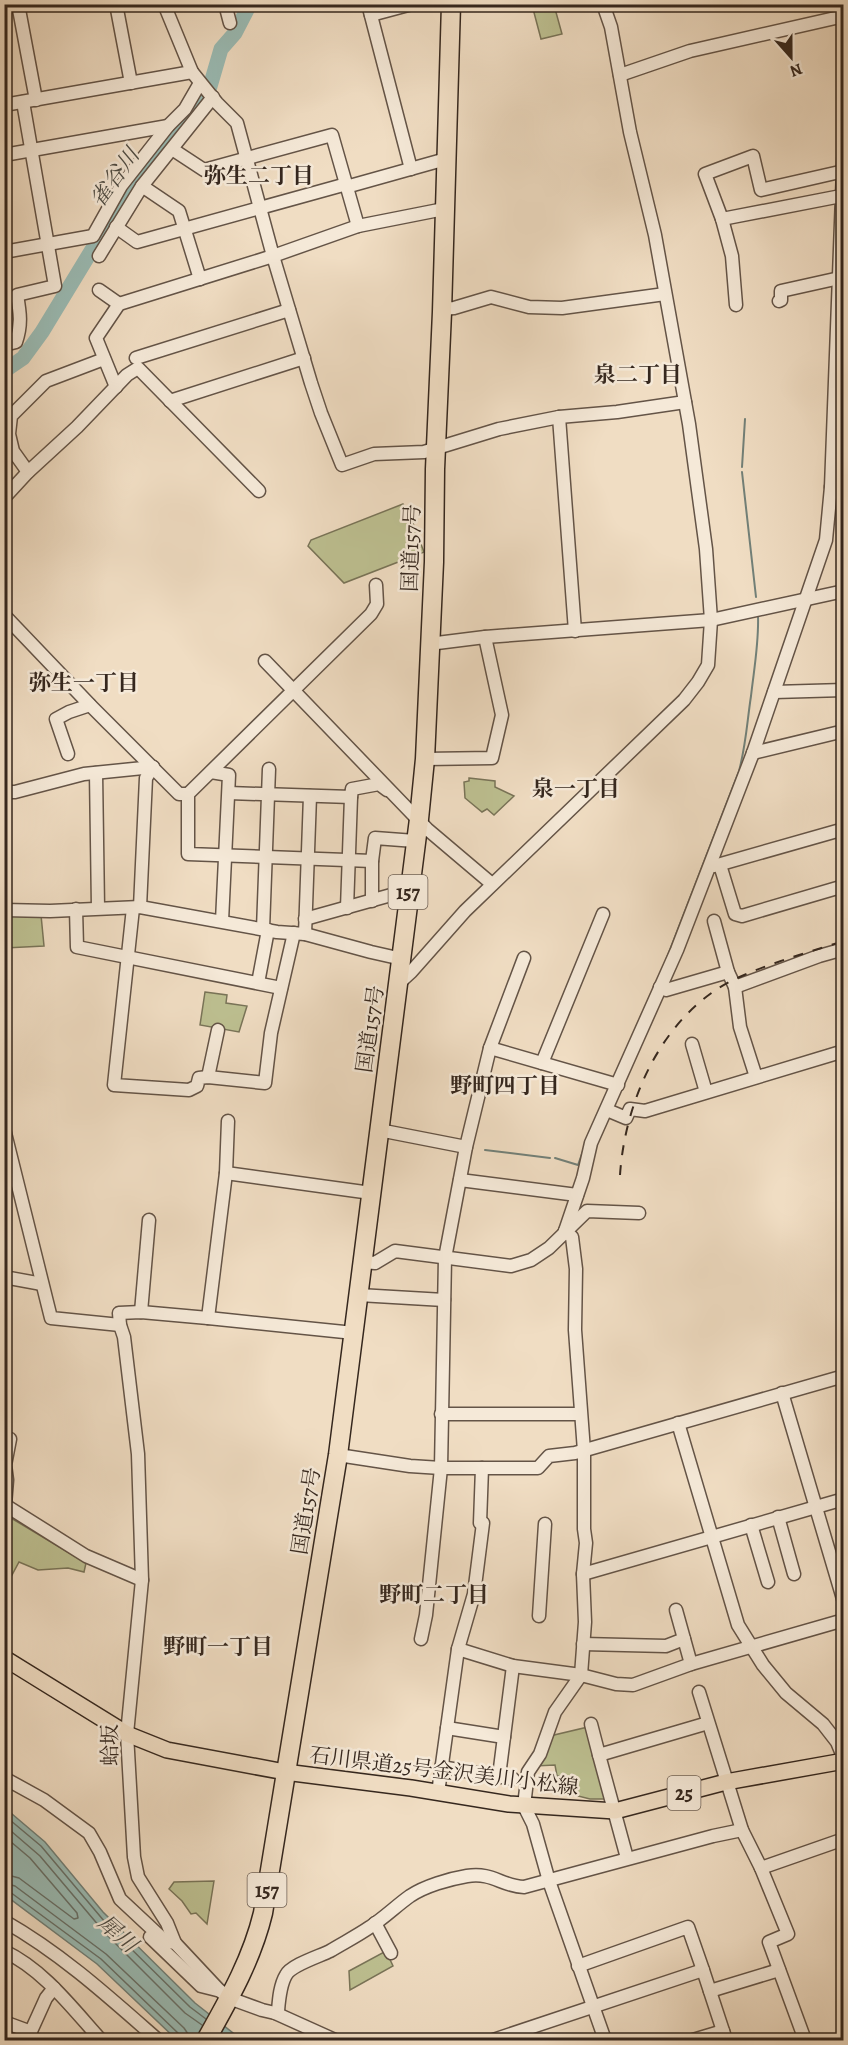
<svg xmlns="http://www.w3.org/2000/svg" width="848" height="2045" font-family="Alegreya,'Noto Serif JP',serif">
<rect width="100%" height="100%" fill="#f0ddc3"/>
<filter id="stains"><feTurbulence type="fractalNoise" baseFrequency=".00333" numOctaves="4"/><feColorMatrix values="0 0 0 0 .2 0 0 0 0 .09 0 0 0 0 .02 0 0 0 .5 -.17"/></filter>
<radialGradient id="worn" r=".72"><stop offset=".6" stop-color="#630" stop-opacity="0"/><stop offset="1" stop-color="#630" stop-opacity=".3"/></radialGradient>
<g fill="#bdc091" stroke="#797458" stroke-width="1.5">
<path d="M532,5H554L562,34L541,39Z"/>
<path d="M403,504L411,518L424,552L344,583L308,546L311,540Z"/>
<path d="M469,778L495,781V787L514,796L494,815L487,809L482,812L465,798L464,782L469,781Z"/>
<path d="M5,915H41L44,946L5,948Z"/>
<path d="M205,992L227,995L226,1003L247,1006L239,1032L200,1025Z"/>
<path d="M6,1515L86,1563L84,1572L68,1568L38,1570L19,1562L5,1588L4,1524Z"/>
<path d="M588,1727L608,1799H590L562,1792L559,1776H557L555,1765L535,1766L550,1736Z"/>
<path d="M214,1881L207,1924L196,1913L191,1914L182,1901L169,1889L174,1882Z"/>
<path d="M386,1951L393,1966L350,1990L349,1971Z"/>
</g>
<path fill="#9abbb4" stroke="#728078" stroke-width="1.5" d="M5,1808L45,1842L103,1912L195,2003L242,2040H177L97,1964L5,1895Z"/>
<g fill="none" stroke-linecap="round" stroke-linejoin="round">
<g stroke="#687169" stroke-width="1.5">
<path d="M4,1815L41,1846L110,1928L190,2007L206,2019"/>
<path d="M4,1825L40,1856L105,1933L185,2013L202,2025"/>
<path d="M4,1836L30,1858L77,1913L78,1918L74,1919L19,1878L4,1874"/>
<path d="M4,1883L15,1886L106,1954L184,2028L188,2034V2040"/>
<path d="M4,1890L10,1892L101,1959L179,2034L181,2040"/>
</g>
<g stroke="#728078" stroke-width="2">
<path d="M742,467L745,419"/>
<path d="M742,472L756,597"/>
<path d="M666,960L739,771C746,745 747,722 751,696C754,669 759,643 758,616"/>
<path d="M485,1150L550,1158"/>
<path d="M555,1158L578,1165L583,1151"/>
</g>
<path stroke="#9abbb4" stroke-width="15" d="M4,371L23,358L42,332L121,202L173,136L187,121L209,90L221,49L235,33L250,4"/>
<defs>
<g id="minor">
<path d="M18,4L36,100"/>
<path d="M116,4L131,83"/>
<path d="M164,4L192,72L217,103L237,123L273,256L311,383L321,413L342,465L374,454L424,452L499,429L559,417L617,412L685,402"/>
<path d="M225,4L230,23"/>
<path d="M368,4L411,169"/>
<path d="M371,15L412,4"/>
<path d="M620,75L690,51L844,16"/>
<path d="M4,105L192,72"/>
<path d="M172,149L204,170L332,135L358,226"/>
<path d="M4,155L168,126"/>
<path d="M142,186L179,211L200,279"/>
<path d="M722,219L841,196"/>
<path d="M116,227L137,242L343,185L346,187L446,159"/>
<path d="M4,252L93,236L121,186L168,126L185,109L200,83"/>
<path d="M99,256L142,186L213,97"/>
<path d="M99,290L119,304"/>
<path d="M779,301L781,300V291L844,277"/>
<path d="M736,305L732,256L722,219L705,174L753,156L761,190L844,171"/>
<path d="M442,309L454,308L491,297L529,307L562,308L665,294"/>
<path d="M4,345L16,342C22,325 20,312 17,295L55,286L23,102"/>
<path d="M136,358L289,310"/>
<path d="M116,387L96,338L119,304L273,256L358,226L444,209"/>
<path d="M170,401L304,358"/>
<path d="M559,417L575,631"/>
<path d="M28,472L13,451L9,434L11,416L46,381L104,359"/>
<path d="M831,487L844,485"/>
<path d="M4,498L28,472L77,427L127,375L138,368L259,491"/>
<path d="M376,585L377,604L371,614L188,794V854L372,861L375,838L415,841"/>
<path d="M4,615L90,705L179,794H188"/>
<path d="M429,644L485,637L711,620L844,591"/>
<path d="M265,661L427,829L492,884"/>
<path d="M774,692L844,690"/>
<path d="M753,753L844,731"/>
<path d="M68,754L56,719L69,712L90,705"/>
<path d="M425,759L492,758L502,715L485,637"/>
<path d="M211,772L229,775L222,921"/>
<path d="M96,773L98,908"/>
<path d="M4,792H15L84,774L153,767"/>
<path d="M229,793L351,797L352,789L379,784L387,790"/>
<path d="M720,865L735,914L742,916L844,886"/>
<path d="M714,866L844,829"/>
<path d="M372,901V861"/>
<path d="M140,907L146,778L153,767"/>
<path d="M133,908L114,1085L189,1090L197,1086L199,1078L208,1077L265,1083L271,1033L294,933"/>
<path d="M347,908L351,797"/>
<path d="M76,909L77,947L281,988"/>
<path d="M4,910L50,911L140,907L277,932L305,934L371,952L402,959"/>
<path d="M305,919L409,890"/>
<path d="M714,921L728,972"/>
<path d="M263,929L269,769"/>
<path d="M305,934L310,796"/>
<path d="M258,983L268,930"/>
<path d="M399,983L411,972L465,911L684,700L698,682L708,665L711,620L706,549L689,424L655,235L630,132L611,27L603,4"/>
<path d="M660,987L666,990L728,972L735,987L819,956L844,949"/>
<path d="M735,987L740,1027L756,1077"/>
<path d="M692,1044L706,1092"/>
<path d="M490,1048L618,1085"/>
<path d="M542,1063L603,914"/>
<path d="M208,1077L218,1030"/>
<path d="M607,1110L626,1118L630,1109L645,1111L844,1051"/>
<path d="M4,1129L51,1318L120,1325"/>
<path d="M379,1130L466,1147"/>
<path d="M226,1173L371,1193"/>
<path d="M460,1180L577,1195"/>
<path d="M565,1231L583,1178L591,1143L677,950L753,753L826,540L831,487L844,143"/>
<path d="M565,1231L572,1237L576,1269L575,1330L584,1451V1529L586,1543L583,1574L585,1622L581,1675L555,1712L540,1754L528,1772L524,1806L533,1824L549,1881L605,2040"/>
<path d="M363,1262L375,1263L395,1251L511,1266L531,1260L549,1248L587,1211L639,1213"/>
<path d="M4,1277L42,1284"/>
<path d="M359,1295L444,1300"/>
<path d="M141,1312L149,1220"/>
<path d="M208,1318L226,1173L228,1121"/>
<path d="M782,1393L844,1602"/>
<path d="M441,1414H580"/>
<path d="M678,1423L738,1625L763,1665L786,1693L823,1724L837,1742L844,1759"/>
<path d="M10,1439L5,1465L7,1480L5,1505L86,1556L142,1580"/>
<path d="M338,1455L410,1466L441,1468H538L549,1456L575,1453L844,1376"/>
<path d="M778,1517L794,1574"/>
<path d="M480,1523L482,1468"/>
<path d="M751,1525L768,1582"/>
<path d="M583,1574L844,1499"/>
<path d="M676,1610L691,1664"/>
<path d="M539,1616L545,1524"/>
<path d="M421,1639L426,1615L441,1468L445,1258L466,1147L490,1048L524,958"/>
<path d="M583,1644L666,1646L684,1639"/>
<path d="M458,1649L513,1666L581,1675L616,1684L633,1685L691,1664L844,1620"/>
<path d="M699,1692L742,1830L761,1868L788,1934L769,1942L805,2040"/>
<path d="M591,1724L599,1755L708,1723"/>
<path d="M447,1728L504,1737"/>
<path d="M599,1755L627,1858"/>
<path d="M441,1767L513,1779"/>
<path d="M499,1776L513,1666"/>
<path d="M4,1778L44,1800L89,1833L100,1852L120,1899L165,1941L175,1943L219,1990L229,1998L262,2010L275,2013L335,2040"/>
<path d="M438,1793L458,1649L474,1594L483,1523"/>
<path d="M761,1868L844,1839"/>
<path d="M4,1921C62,1954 109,1997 158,2040"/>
<path d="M375,1923L391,1953"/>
<path d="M150,1937L201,1986L217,1990"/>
<path d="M175,1943L167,1923L138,1877L134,1857L127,1734L142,1580L138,1454L124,1337L120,1325L119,1313L141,1312L208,1318L354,1333"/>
<path d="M4,1951C44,1970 72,2008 101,2040"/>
<path d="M578,1966L688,1927L703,1970"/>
<path d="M710,1991L779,1970"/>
<path d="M275,2013L278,2011C279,1999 280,1985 286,1975C291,1965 320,1956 330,1951C343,1943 357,1936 370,1927C384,1918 396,1906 410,1896C425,1886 449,1879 467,1876C493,1872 501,1886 524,1887L713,1836L742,1830"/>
<path d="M4,2022L31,2032"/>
<path d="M27,2040L46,1998L54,1988"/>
<path d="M493,2040L703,1970L726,2040"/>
<path d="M693,2040L723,2031"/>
</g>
<path id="major" d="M4,1658L127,1734L167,1750L285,1772L411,1788L509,1804L615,1811L726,1782L844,1761"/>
<path id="highway" d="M206,2040C229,1999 252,1959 263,1913L338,1455L419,819L425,759L434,562L435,469L442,312L451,4"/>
</defs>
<use href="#minor" stroke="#645447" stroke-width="15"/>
<use href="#major" stroke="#35271e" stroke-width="18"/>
<use href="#highway" stroke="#35271e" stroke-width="21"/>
<use href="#minor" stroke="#f5e9d8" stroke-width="12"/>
<use href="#major" stroke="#f0ddc3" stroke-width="15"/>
<use href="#highway" stroke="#f0ddc3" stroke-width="18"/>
<path stroke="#35271e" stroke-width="2" stroke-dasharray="10 10" stroke-linecap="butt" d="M620,1175C625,1100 662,1017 731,981C766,964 806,953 844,941"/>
</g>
<g text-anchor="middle" stroke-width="5" stroke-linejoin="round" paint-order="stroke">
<g fill="#f5e9d8" stroke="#6f6156" stroke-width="1.5">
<rect x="388.5" y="875" width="39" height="34" rx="4.5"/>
<rect x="667.5" y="1776" width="33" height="34" rx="4.5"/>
<rect x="247.5" y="1873" width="39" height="34" rx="4.5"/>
</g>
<g font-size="20" font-weight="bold" fill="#35271e">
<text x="408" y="899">157</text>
<text x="684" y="1800">25</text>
<text x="267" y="1897">157</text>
</g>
<g font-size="21" fill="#35271e" stroke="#f5e9d8">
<text transform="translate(411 548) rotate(-88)" y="7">国道157号</text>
<text transform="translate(370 1029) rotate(-82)" y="7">国道157号</text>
<text transform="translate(306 1511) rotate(-81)" y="7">国道157号</text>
<text transform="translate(110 1745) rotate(-91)" y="7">蛤坂</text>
<text transform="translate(444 1771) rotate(7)" y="7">石川県道25号金沢美川小松線</text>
</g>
<g font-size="22" font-weight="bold" fill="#35271e" stroke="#f5e9d8">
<text x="259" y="183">弥生二丁目</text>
<text x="638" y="382">泉二丁目</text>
<text x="84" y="690">弥生一丁目</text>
<text x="576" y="796">泉一丁目</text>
<text x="505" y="1093">野町四丁目</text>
<text x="434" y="1602">野町二丁目</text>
<text x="218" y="1654">野町一丁目</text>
</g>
<g font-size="22" font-style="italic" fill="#4e4c44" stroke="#f5e9d8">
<text transform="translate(114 177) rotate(-54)" y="8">雀谷川</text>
<text transform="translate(118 1933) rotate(41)" y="8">犀川</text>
</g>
</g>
<rect width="848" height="2045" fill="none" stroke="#f0ddc3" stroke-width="24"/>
<rect x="6" y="6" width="836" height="2033" fill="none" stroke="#35271e" stroke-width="3"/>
<rect x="12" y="12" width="824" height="2021" fill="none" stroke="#35271e" stroke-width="1.5"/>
<g transform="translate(791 57) rotate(159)" stroke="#f5e9d8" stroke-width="4.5" paint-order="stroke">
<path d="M0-4.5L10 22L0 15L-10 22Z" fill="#35271e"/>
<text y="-9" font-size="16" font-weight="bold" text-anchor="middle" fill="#35271e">N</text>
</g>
<rect width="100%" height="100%" filter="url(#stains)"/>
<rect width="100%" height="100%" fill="url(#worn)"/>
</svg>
